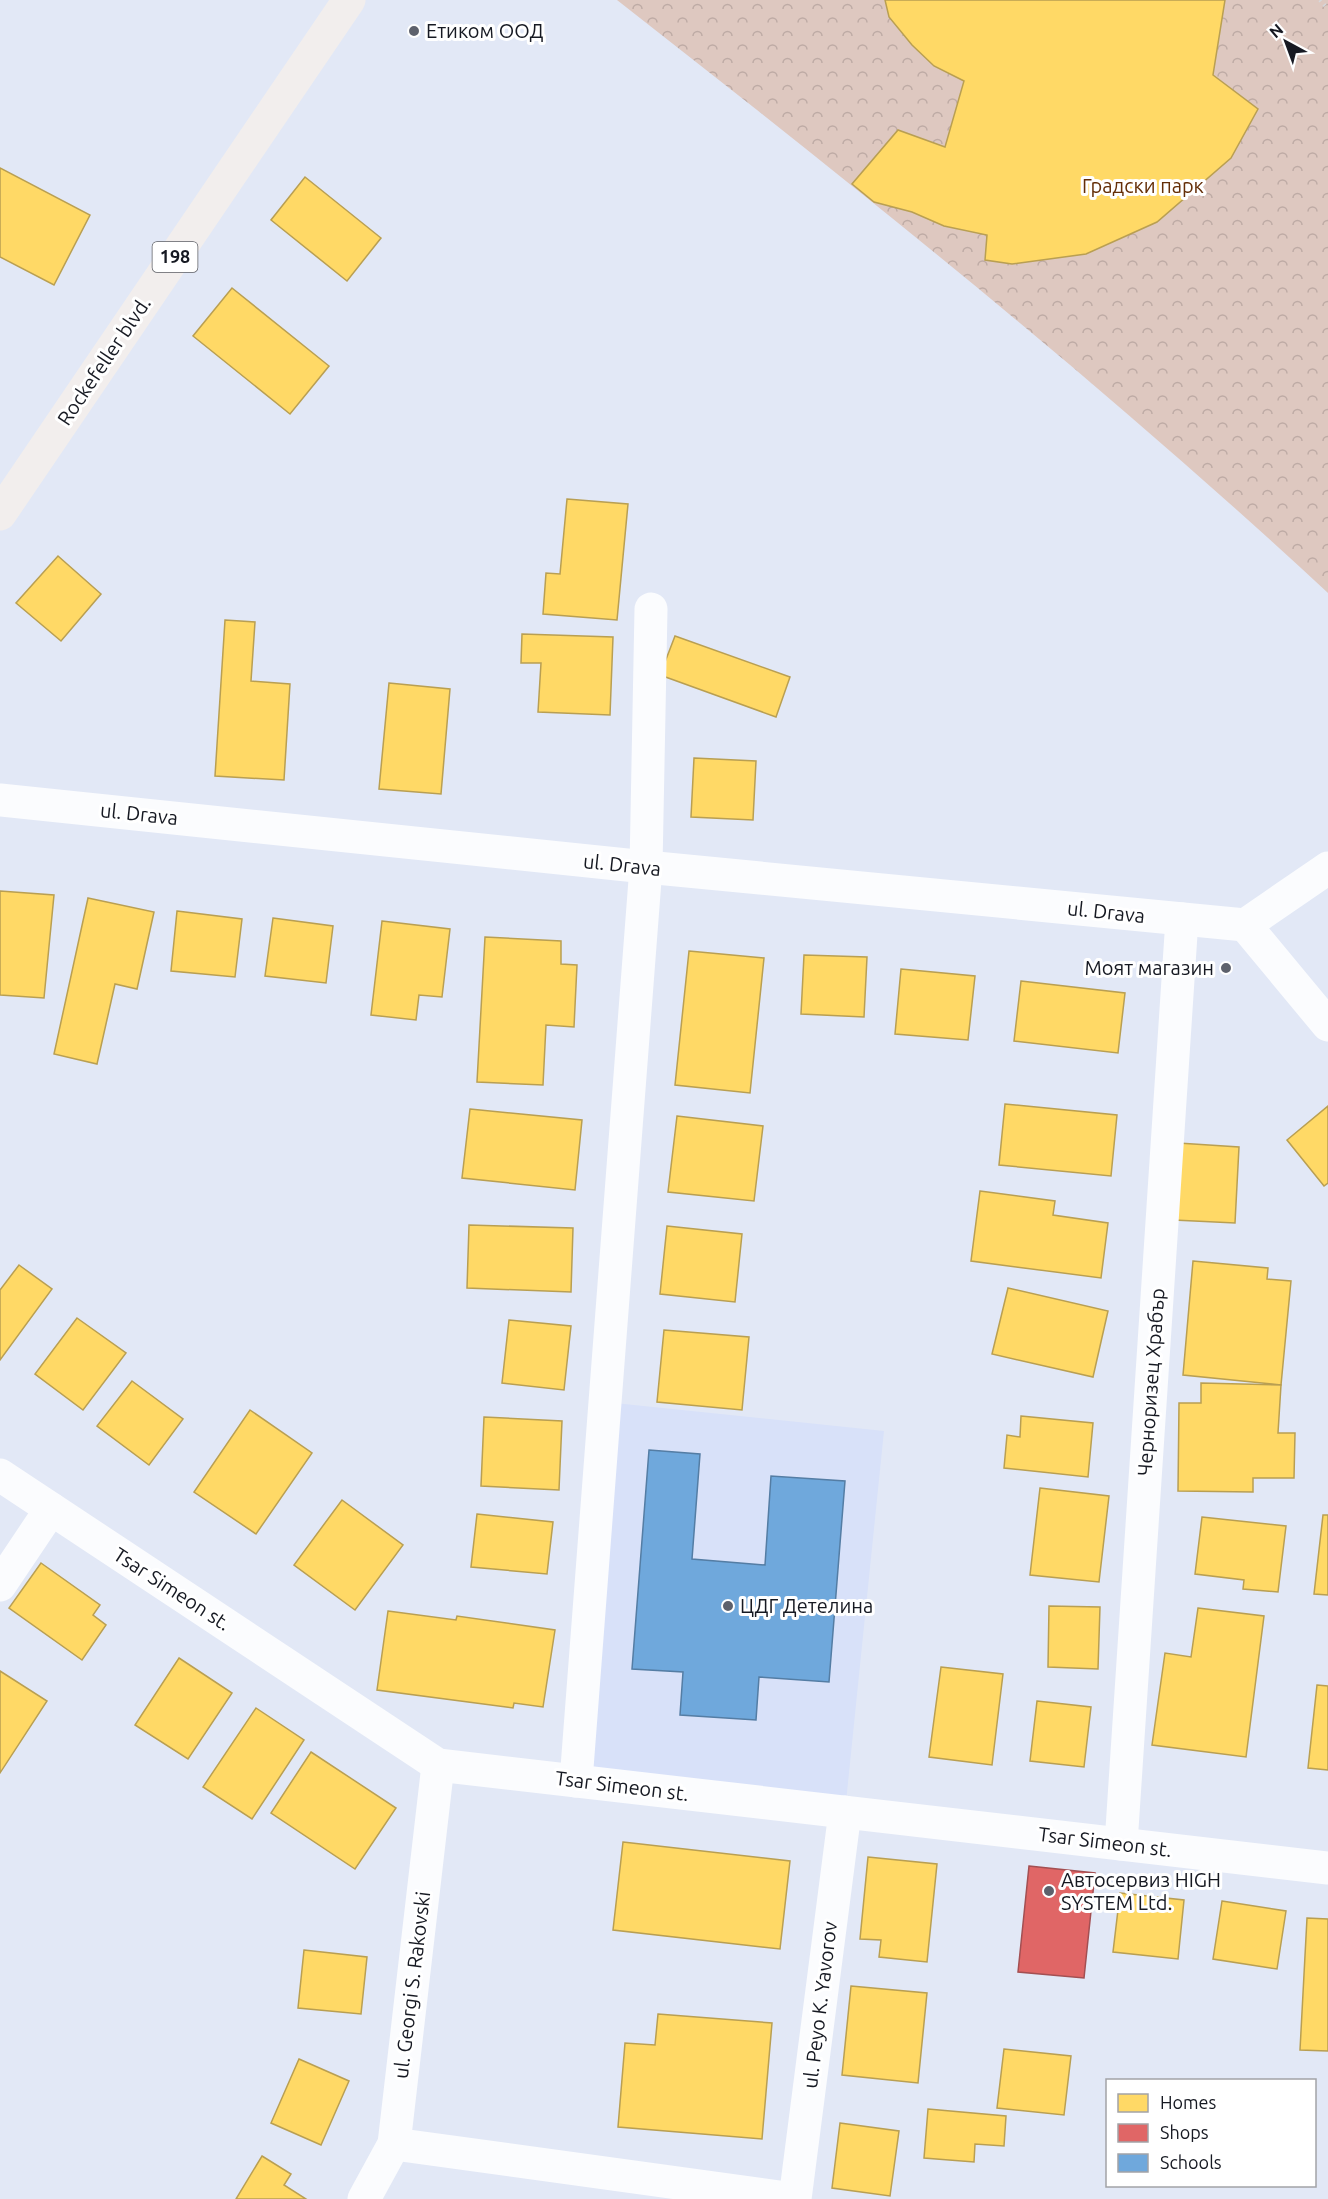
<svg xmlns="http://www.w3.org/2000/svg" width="1328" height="2199" font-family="Ubuntu,sans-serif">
<defs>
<pattern id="park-crowns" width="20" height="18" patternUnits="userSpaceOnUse" patternTransform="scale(1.5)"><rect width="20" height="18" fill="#dec8c0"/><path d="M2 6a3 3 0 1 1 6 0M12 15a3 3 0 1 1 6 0" fill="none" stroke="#beaba5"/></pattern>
</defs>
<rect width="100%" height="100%" fill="#e2e8f6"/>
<path fill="#d8e1f9" d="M605,1402L884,1431L845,1812L576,1781Z"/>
<path fill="url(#park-crowns)" d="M617,0H1328V593C1102,383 860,190 617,0Z"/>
<g fill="#ffd966" stroke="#b99f52" stroke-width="1.5">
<path d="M885,0H1225L1213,75L1258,109L1231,158L1157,222L1086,254L1012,264L985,260L987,235L944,226L912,212L874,202L852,184L898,130L945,147L964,81L934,66L912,45L889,17Z"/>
<path d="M0,168L90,215L54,285L0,257Z"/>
<path d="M305,177L381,238L347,281L271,220Z"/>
<path d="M232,288L329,366L290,414L193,336Z"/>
<path d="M567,499L628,504L617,620L543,614L546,573L560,574Z"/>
<path d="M58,556L101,594L61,641L16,603Z"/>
<path d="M225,620L255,622L251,681L290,684L284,780L215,776Z"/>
<path d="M522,634L613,637L610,715L538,712L541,663H521Z"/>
<path d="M675,636L790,677L776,717L660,675Z"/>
<path d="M389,683L450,689L441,794L379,789Z"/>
<path d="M694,758L756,761L753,820L691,817Z"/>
<path d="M0,891L54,895L44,998L0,995Z"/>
<path d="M88,898L154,912L137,989L115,984L97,1064L54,1054Z"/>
<path d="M177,911L242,919L235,977L171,971Z"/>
<path d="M273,918L333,926L326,983L265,976Z"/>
<path d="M382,921L450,929L442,997L419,995L416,1020L371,1015Z"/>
<path d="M485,937L561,941V964L577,965L574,1027L546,1025L543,1085L477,1082Z"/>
<path d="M689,951L764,958L750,1093L675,1085Z"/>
<path d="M804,955L867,957L864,1017L801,1014Z"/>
<path d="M901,969L975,976L968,1040L895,1034Z"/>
<path d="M1021,981L1125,993L1118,1053L1014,1041Z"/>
<path d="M1005,1104L1117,1115L1111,1176L999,1165Z"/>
<path d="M1328,1106V1183L1324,1186L1287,1140Z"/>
<path d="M470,1109L582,1120L575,1190L462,1178Z"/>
<path d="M677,1116L763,1126L754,1201L668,1192Z"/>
<path d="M1178,1143L1239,1147L1235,1223L1174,1220Z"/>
<path d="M980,1191L1055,1201L1053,1215L1108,1223L1101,1278L971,1261Z"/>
<path d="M469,1225L573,1228L571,1292L467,1288Z"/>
<path d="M667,1226L742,1234L735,1302L660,1294Z"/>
<path d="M1193,1261L1268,1268L1267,1279L1291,1281L1281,1385L1183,1375Z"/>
<path d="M19,1265L52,1289L0,1360V1290Z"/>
<path d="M1008,1288L1108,1311L1093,1377L992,1354Z"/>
<path d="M77,1318L126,1353L83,1410L35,1374Z"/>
<path d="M509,1320L571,1326L564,1390L502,1383Z"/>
<path d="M664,1330L749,1337L742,1410L657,1402Z"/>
<path d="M132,1381L183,1419L149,1465L97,1426Z"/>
<path d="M1201,1383L1281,1385L1278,1433H1295L1294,1478H1253V1492L1178,1491L1179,1403H1201Z"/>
<path d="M250,1410L312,1453L256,1534L194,1492Z"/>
<path d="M1021,1416L1093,1423L1088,1477L1004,1468L1007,1435L1020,1437Z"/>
<path d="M484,1417L562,1421L559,1490L481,1486Z"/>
<path d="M1040,1488L1109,1496L1099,1582L1030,1575Z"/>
<path d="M342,1500L403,1545L355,1610L294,1565Z"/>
<path d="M477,1514L553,1522L547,1574L471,1567Z"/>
<path d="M1323,1515H1328V1595L1314,1594Z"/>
<path d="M1202,1517L1286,1526L1278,1592L1243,1589L1244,1580L1195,1574Z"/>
<path d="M41,1563L100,1605L93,1615L106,1625L82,1660L9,1608Z"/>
<path d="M1049,1606L1100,1607L1098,1669L1048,1667Z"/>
<path d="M1198,1608L1264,1616L1246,1757L1152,1745L1165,1653L1191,1657Z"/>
<path d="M388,1611L456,1620L457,1616L555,1630L543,1707L514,1703L513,1708L377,1690Z"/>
<path d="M179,1658L232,1693L188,1759L135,1725Z"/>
<path d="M941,1667L1003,1674L992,1765L929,1757Z"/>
<path d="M0,1671L47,1701L0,1773Z"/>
<path d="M1317,1685L1328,1686V1770L1308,1768Z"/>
<path d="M1037,1701L1091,1707L1084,1767L1030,1761Z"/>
<path d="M256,1708L304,1740L252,1819L203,1787Z"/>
<path d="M311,1752L396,1808L355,1869L271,1813Z"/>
<path d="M623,1842L790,1861L780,1949L613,1930Z"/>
<path d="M868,1857L937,1864L927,1962L879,1957L881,1940L860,1939Z"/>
<path d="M1120,1893L1184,1900L1178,1959L1113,1952Z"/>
<path d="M1222,1901L1286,1911L1277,1969L1213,1959Z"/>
<path d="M1307,1918L1328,1919V2051L1300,2050Z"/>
<path d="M304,1950L367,1957L361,2014L298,2008Z"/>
<path d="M851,1986L927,1993L918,2083L842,2075Z"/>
<path d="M658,2014L772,2023L762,2139L618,2127L625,2043L655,2045Z"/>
<path d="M1004,2049L1071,2056L1064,2115L997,2108Z"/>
<path d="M299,2059L349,2081L321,2145L271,2123Z"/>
<path d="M928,2109L1006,2116L1004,2146L975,2144L974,2162L924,2158Z"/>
<path d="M840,2123L899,2131L890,2196L832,2188Z"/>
<path d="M262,2156L291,2174L284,2185L306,2199H236Z"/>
</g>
<path fill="#e06666" stroke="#a34f52" stroke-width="1.5" d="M1029,1866L1095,1873L1084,1978L1018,1972Z"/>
<path fill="#6fa8dc" stroke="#547da4" stroke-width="1.5" d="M649,1450L700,1454L692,1559L765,1565L771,1476L845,1481L829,1682L759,1677L756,1720L680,1715L683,1672L632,1669Z"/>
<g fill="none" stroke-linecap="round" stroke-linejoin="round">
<path stroke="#d6d8dc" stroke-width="4" stroke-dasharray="1.5 4.5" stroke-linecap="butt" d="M1320,0L1328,9"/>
<g stroke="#fbfcfe" stroke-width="33">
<path d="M0,800L646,867L1245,925"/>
<path d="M1245,925L1328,1025"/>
<path d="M1245,925L1328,868"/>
<path d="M0,1585L51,1509"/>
<path d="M576,1781L646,867L651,609"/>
<path d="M1121,1844L1182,919"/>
<path d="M394,2144L794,2199"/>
<path d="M364,2199L394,2144L438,1765"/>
<path d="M795,2199L845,1812"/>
</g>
<path stroke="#fbfcfe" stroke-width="33" d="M0,1475L438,1765L1328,1868"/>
<path stroke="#f2eeed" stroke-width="33" d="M0,514L349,0"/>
</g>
<g fill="#5d616c" stroke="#fff" stroke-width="2">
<circle cx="414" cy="31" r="6"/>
<circle cx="1226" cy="968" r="6"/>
<circle cx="728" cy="1606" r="6"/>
<circle cx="1049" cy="1891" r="6"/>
</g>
<g text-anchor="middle" stroke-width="6" stroke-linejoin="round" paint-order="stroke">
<rect fill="#fff" stroke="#5c5e64" stroke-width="1.5" x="152.5" y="242" width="45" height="30" rx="4.5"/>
<g font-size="18" font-weight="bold" fill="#161922">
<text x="175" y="263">198</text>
</g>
<g font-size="20" fill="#161922" stroke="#fff" text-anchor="start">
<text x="426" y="38">Етиком ООД</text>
<text x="1214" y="975" text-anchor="end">Моят магазин</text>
<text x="740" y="1613">ЦДГ Детелина</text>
<text x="1061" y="1887">Автосервиз HIGH<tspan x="1061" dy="23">SYSTEM Ltd.</tspan></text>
</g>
<g font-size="20" fill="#642e07" stroke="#fff">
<text x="1143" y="193">Градски парк</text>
</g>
<g font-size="20" fill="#161922" stroke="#fff">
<text transform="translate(104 361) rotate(-56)" y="7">Rockefeller blvd.</text>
<text transform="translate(139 814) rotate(6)" y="7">ul. Drava</text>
<text transform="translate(622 865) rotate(6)" y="7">ul. Drava</text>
<text transform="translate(1106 912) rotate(6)" y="7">ul. Drava</text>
<text transform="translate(1151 1382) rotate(-86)" y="7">Черноризец Храбър</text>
<text transform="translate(172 1589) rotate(33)" y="7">Tsar Simeon st.</text>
<text transform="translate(622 1786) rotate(7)" y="7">Tsar Simeon st.</text>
<text transform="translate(1105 1842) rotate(7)" y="7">Tsar Simeon st.</text>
<text transform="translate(412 1985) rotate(-83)" y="7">ul. Georgi S. Rakovski</text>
<text transform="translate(820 2005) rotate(-83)" y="7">ul. Peyo K. Yavorov</text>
</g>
</g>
<rect x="1106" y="2079" width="210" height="108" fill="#ffffff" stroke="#a2a3a7" stroke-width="1.5"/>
<rect x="1118" y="2094" width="30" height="18" fill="#ffd966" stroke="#a2a3a7" stroke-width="1.5"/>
<text x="1160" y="2109" font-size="18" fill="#161922">Homes</text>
<rect x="1118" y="2124" width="30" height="18" fill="#e06666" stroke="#a2a3a7" stroke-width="1.5"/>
<text x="1160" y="2139" font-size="18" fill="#161922">Shops</text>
<rect x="1118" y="2154" width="30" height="18" fill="#6fa8dc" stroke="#a2a3a7" stroke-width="1.5"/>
<text x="1160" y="2169" font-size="18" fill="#161922">Schools</text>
<g transform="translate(1286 42) rotate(319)" stroke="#ffffff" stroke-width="4.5" paint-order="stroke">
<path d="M0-4.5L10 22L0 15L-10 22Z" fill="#161922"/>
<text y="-9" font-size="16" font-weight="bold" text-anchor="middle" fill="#161922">N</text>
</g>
</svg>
